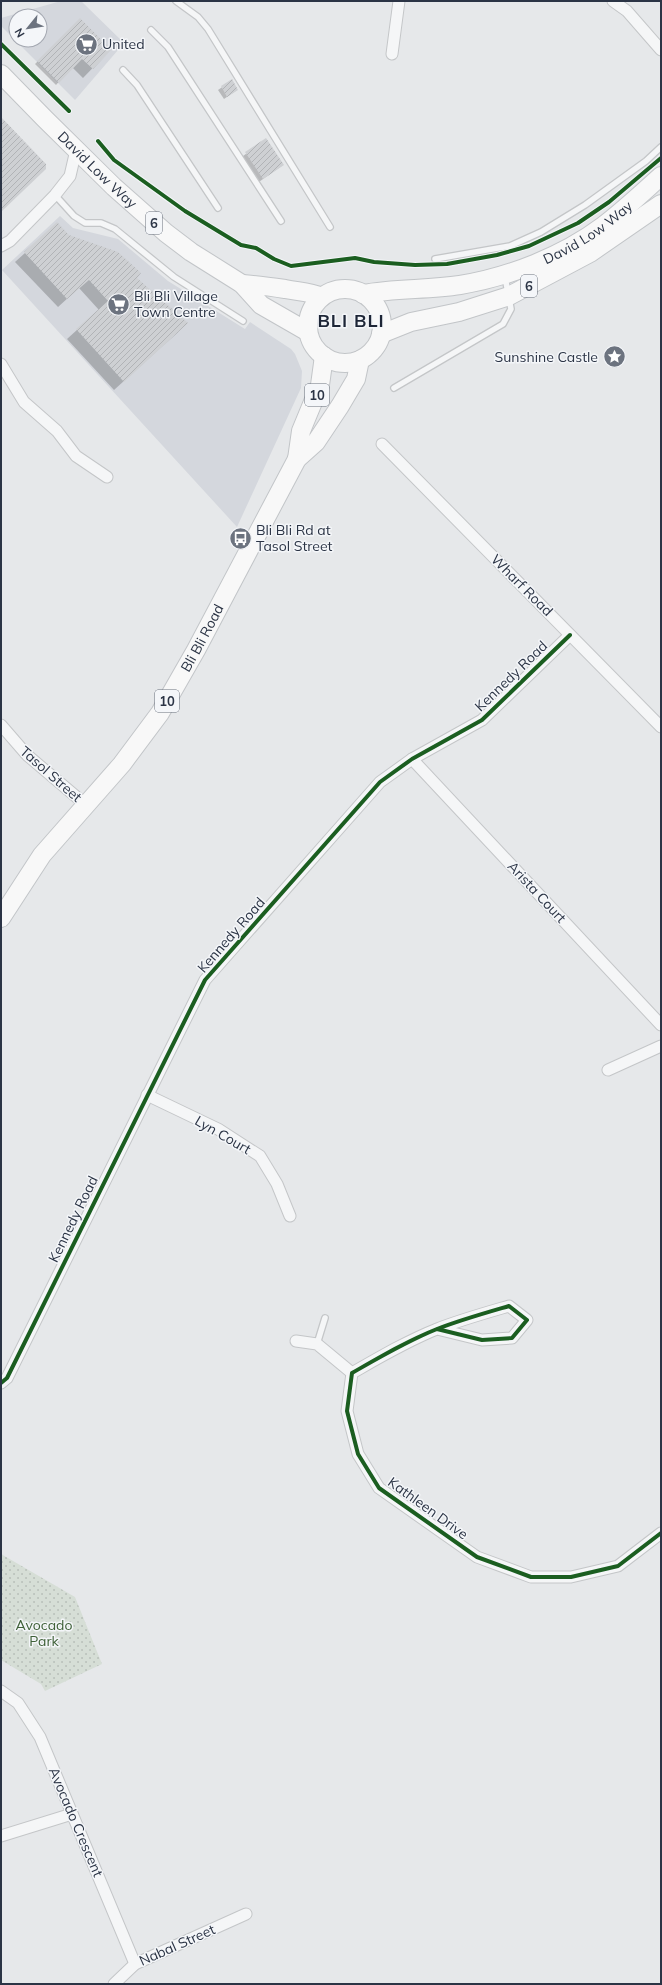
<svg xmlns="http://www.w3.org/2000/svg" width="662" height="1985" font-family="Mulish,sans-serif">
<defs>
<pattern id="park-dots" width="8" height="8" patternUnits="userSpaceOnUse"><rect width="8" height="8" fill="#d6ded6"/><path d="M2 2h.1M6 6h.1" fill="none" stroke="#b8bfb9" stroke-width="1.8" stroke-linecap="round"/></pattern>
<pattern id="building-hatch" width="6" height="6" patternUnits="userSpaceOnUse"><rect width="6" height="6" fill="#ced0d3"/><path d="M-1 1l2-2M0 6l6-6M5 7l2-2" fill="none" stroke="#b1b3b6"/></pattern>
</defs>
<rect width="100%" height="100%" fill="#e6e8ea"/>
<g fill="#d4d7dd" fill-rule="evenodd">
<path d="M61,1H81L124,43L75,100L1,26V18ZM16,16H40V40H16Z"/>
<path d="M60,216L73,228L118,239L168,281L245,329L250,322L291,349L295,354L302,371L301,388L237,527L2,270Z"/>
</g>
<path fill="url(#park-dots)" d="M1,1554L75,1597L102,1664L45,1691L41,1684L1,1660Z"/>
<g fill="#0003">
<path d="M80,20L110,50L83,78L72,67L56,85L35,64Z"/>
<path d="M231,81L237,90L224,99L218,90Z"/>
<path d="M266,139L283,165L256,184L239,159Z"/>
<path d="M68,236L135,278L178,332L114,390L67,339L99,310L79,288L58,307L15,262L25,253Z"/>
</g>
<g fill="url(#building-hatch)">
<path d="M80,18L111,50L93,69L82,59L59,83L37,61Z"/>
<path d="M232,79L238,90L227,97L221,86Z"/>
<path d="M1,117L46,164V169L1,212Z"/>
<path d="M266,138L284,165L263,179L245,152Z"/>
<path d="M57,222L69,235L118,252L141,273L137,278L188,323L124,382L76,329L108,301L89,280L67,299L24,252Z"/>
</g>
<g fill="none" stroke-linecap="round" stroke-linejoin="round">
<defs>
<g id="lane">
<path d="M176,1L198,17L208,29L330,227"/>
<path d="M151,30L168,47L281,221"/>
<path d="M123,70L137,85L218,208"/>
<path d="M55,195L74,216L85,223H101L115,229L174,277L243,321"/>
<path d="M435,259L510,246L541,232L585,205L646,161L661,147"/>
<path d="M394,388L503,324L511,309L505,277"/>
<path d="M317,1344L325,1318"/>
</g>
<g id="street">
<path d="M613,1L627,11L661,50"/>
<path d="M392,54L399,1"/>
<path d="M1,246L10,241L55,195L70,176L76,150"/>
<path d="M1,364L24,402L57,431L76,456L107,477"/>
<path d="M382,444L661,727"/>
<path d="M1,725L27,755L86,805"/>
<path d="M412,759L661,1025"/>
<path d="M608,1070L661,1046"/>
<path d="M147,1095L218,1129L260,1156L277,1184L290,1216"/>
<path d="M437,1329L482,1340L512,1338L527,1320L509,1306C485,1313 460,1320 437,1329C407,1341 380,1357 352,1373L347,1411L358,1454L379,1488L477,1557L531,1577H571L618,1566L661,1533"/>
<path d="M296,1341L317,1344L352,1373"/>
<path d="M1,1383L7,1378L205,980L380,782L412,759L482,720L570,635"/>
<path d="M1,1691L18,1703L40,1737L135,1964"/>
<path d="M1,1836L72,1814"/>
<path d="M114,1984L135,1964L246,1914"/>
</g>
<g id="primary">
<path id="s1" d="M1,74L45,119L114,187L166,233L191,252L242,284L261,305L308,332"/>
<path d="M242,284C257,285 271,287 285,289C299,292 308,291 322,297"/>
<circle cx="345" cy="326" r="37"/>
<path id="s2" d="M363,294C395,288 428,290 460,285C509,277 563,256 603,226C623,211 642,193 661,176"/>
<path d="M381,334L411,322L459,312L509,296L590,253L661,204"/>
<path d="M297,459L301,431L320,385L324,356"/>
<path id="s3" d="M1,918L42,855L122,764L160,713L196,650L297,459L316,442L340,406L356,379L360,360"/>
</g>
</defs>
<use href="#lane" stroke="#c4c6c8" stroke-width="8"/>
<use href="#street" stroke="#c4c6c8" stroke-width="13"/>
<use href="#primary" stroke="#c2c5c8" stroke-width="20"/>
<use href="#lane" stroke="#f5f6f7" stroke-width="5.5"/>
<use href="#street" stroke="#f5f6f7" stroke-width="11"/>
<use href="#primary" stroke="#f8f8f8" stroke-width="18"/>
<defs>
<g id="cycleway">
<path d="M1,44L69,111"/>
<path d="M98,141L114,160L185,211L241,245L256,248L274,259L291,266L355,258L374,262L415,265L447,264L497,255L529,246L578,223L609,202L661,158"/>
<path d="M437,1329L482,1340L512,1338L527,1320L509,1306C485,1313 460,1320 437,1329C407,1341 380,1357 352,1373L347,1411L358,1454L379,1488L477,1557L531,1577H571L618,1566L661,1533"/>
<path d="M1,1383L7,1378L205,980L380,782L412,759L482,720L570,635"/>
</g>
</defs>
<use href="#cycleway" stroke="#f4f6f9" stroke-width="6"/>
<use href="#cycleway" stroke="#1b5e20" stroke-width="4"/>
</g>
<defs>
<symbol id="supermarket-disc" viewBox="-11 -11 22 22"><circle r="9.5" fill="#6c737f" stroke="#f4f6f9"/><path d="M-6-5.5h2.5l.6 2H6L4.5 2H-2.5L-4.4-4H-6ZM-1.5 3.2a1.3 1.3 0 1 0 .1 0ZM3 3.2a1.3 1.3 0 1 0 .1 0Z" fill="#fff"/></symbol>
<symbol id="sight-disc" viewBox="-11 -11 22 22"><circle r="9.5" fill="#6c737f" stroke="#f4f6f9"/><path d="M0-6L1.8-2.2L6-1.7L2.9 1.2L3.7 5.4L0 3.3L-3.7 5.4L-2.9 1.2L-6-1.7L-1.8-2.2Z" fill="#fff"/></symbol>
<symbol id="bus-disc" viewBox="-11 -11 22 22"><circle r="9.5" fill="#6c737f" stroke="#f4f6f9"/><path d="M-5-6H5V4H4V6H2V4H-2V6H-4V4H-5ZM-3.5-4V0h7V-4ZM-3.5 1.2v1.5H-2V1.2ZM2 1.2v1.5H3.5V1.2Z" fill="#fff"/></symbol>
</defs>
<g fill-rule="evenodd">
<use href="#supermarket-disc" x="74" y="32" width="25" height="25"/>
<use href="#supermarket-disc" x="106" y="292" width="25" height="25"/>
<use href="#sight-disc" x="602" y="344" width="25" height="25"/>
<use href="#bus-disc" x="228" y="526" width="25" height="25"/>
</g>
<g text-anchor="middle" stroke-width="3" stroke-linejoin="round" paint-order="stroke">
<g fill="#f4f6f9" stroke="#676e7b" stroke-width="1">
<rect x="146" y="212" width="16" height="22" rx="3"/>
<rect x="521" y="275" width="16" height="22" rx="3"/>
<rect x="305" y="384" width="24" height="22" rx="3"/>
<rect x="155" y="690" width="24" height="22" rx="3"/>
</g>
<g font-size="13" font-weight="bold" fill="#2b3445">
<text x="154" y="228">6</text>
<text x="529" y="291">6</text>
<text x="317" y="400">10</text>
<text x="167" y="706">10</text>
</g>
<g font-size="14" fill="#2b3445" stroke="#f4f6f9" text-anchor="start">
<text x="102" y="49">United</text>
<text x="134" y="301">Bli Bli Village<tspan x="134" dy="16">Town Centre</tspan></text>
<text x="598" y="362" text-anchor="end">Sunshine Castle</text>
<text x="256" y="535">Bli Bli Rd at<tspan x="256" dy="16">Tasol Street</tspan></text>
</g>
<g font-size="14" fill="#2b3445" stroke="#f4f6f9">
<text dy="5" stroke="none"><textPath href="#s1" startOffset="136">David Low Way</textPath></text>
<text dy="5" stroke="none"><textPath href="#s2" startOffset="237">David Low Way</textPath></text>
<text transform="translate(522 585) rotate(45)" y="5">Wharf Road</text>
<text dy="5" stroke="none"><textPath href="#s3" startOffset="346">Bli Bli Road</textPath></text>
<text transform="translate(511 676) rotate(-44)" y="5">Kennedy Road</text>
<text transform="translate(51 774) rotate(41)" y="5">Tasol Street</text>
<text transform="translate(537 892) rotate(47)" y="5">Arista Court</text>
<text transform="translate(231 935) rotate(-49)" y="5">Kennedy Road</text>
<text transform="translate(223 1135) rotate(30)" y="5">Lyn Court</text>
<text transform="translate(73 1219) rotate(-64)" y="5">Kennedy Road</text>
<text transform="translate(428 1508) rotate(36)" y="5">Kathleen Drive</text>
<text transform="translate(76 1822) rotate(67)" y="5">Avocado Crescent</text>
<text transform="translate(177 1945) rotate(-24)" y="5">Nabal Street</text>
</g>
<g font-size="14" fill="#3f6138" stroke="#f4f6f9">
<text x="44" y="1630">Avocado<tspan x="44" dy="16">Park</tspan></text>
</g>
<g font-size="18" font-weight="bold" letter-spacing="1" fill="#1d2536" stroke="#f4f6f9">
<text x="351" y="327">BLI BLI</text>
</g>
</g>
<rect width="662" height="1985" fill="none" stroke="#2b3445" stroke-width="4"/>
<g transform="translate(28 28) rotate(240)"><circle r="19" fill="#f4f6f9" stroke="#a4a8b1"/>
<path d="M0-3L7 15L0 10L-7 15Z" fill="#6c737f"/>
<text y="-6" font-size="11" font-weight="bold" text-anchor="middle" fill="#2b3445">N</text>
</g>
</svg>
